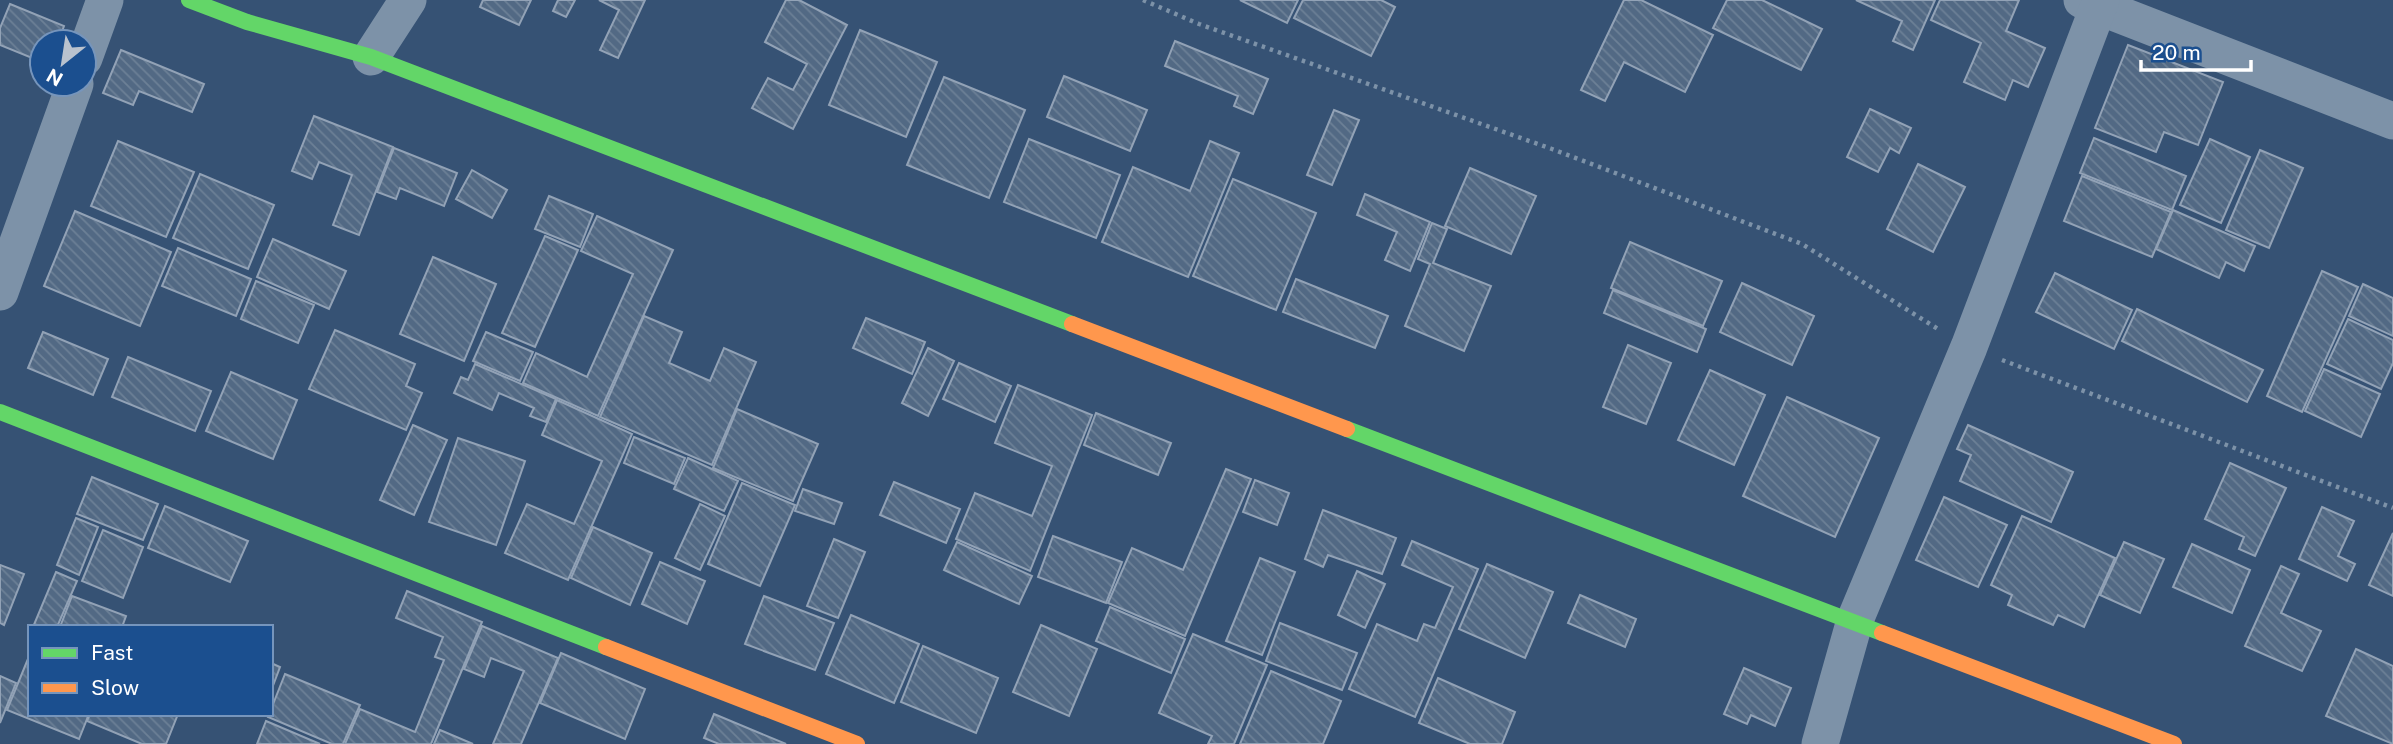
<svg xmlns="http://www.w3.org/2000/svg" width="2393" height="744" font-family="'Public Sans',sans-serif">
<defs>
<pattern id="building-back-hatch" width="6" height="6" patternUnits="userSpaceOnUse" patternTransform="scale(1.75)"><rect width="6" height="6" fill="#526984"/><path d="M-1 5l2 2M0 0l6 6M5-1l2 2" fill="none" stroke="#6c8096"/></pattern>
</defs>
<rect width="100%" height="100%" fill="#365274"/>
<g fill="url(#building-back-hatch)" stroke="#92a2b6" stroke-width="2">
<path d="M483,0H531L519,25L480,7Z"/>
<path d="M558,0H575L566,17L553,11Z"/>
<path d="M599,0H645L618,58L600,50L619,10Z"/>
<path d="M786,0H799L847,25L793,129L752,108L768,78L793,90L807,64L765,42Z"/>
<path d="M1240,0H1298L1287,23Z"/>
<path d="M1303,0H1381L1395,7L1371,56L1294,18Z"/>
<path d="M1624,0H1641L1713,35L1685,92L1624,62L1605,101L1581,90Z"/>
<path d="M1727,0H1762L1822,29L1801,70L1713,28Z"/>
<path d="M1856,0H1935L1913,50L1893,41L1902,21Z"/>
<path d="M1940,0H2019L2006,31L2045,48L2028,87L2013,80L2005,100L1964,82L1981,43L1931,20Z"/>
<path d="M10,4L64,26L58,42H42V62L0,45V28Z"/>
<path d="M860,30L937,62L906,137L829,105Z"/>
<path d="M1175,41L1268,79L1253,114L1234,106L1238,96L1165,66Z"/>
<path d="M2128,45L2223,82L2198,145L2164,132L2156,152L2095,128Z"/>
<path d="M121,50L204,84L192,112L139,91L133,105L103,93Z"/>
<path d="M1064,76L1147,110L1130,151L1047,117Z"/>
<path d="M944,77L1025,110L989,198L907,165Z"/>
<path d="M1870,109L1911,128L1899,153L1890,148L1878,172L1847,157Z"/>
<path d="M1334,110L1359,120L1332,185L1307,175Z"/>
<path d="M314,116L393,147L359,235L333,225L352,175L319,162L312,179L292,171Z"/>
<path d="M2094,138L2186,176L2172,210L2080,173Z"/>
<path d="M1029,139L1120,175L1096,238L1004,202Z"/>
<path d="M2210,139L2250,157L2221,223L2180,205Z"/>
<path d="M118,141L194,172L166,237L91,206Z"/>
<path d="M1210,141L1239,153L1188,277L1102,242L1133,167L1190,191Z"/>
<path d="M394,148L457,173L444,206L400,188L396,199L377,192Z"/>
<path d="M2260,150L2303,168L2269,248L2226,230Z"/>
<path d="M1918,164L1965,187L1933,252L1887,229Z"/>
<path d="M1470,168L1536,196L1511,254L1445,226Z"/>
<path d="M472,170L507,190L492,218L456,199Z"/>
<path d="M200,174L274,205L248,269L173,238Z"/>
<path d="M2082,176L2171,212L2152,257L2064,221Z"/>
<path d="M1233,179L1316,213L1276,310L1193,276Z"/>
<path d="M1365,194L1430,222L1410,271L1385,260L1397,232L1357,215Z"/>
<path d="M549,196L593,214L580,247L535,229Z"/>
<path d="M2173,210L2255,246L2244,271L2226,262L2219,278L2156,249Z"/>
<path d="M75,211L171,252L140,326L44,286Z"/>
<path d="M597,216L673,250L598,416L523,383L536,353L587,377L633,274L581,251Z"/>
<path d="M1432,223L1447,229L1433,263L1491,286L1464,351L1405,326L1430,264L1418,259Z"/>
<path d="M545,236L578,250L535,347L502,333Z"/>
<path d="M273,239L346,271L329,309L257,277Z"/>
<path d="M1630,242L1722,281L1703,326L1611,288Z"/>
<path d="M178,248L251,279L236,316L162,286Z"/>
<path d="M433,257L496,284L464,361L400,334Z"/>
<path d="M2322,271L2358,287L2302,412L2267,396Z"/>
<path d="M2055,273L2132,310L2114,349L2036,312Z"/>
<path d="M1296,279L1388,316L1375,348L1283,312Z"/>
<path d="M256,281L314,305L298,343L241,319Z"/>
<path d="M1742,283L1814,316L1792,365L1720,332Z"/>
<path d="M2363,284L2393,298V336L2349,316Z"/>
<path d="M1613,290L1706,329L1697,352L1604,313Z"/>
<path d="M2137,309L2263,370L2247,402L2122,341Z"/>
<path d="M644,316L682,332L669,363L710,381L724,348L756,362L712,465L600,417Z"/>
<path d="M866,318L925,342L912,374L853,348Z"/>
<path d="M2348,319L2393,340V363L2381,389L2327,364Z"/>
<path d="M335,330L415,364L406,386L422,393L406,430L309,389Z"/>
<path d="M43,332L108,359L93,395L28,368Z"/>
<path d="M486,332L533,352L520,381L473,361Z"/>
<path d="M1628,345L1671,363L1646,424L1603,407Z"/>
<path d="M928,348L954,361L928,416L902,403Z"/>
<path d="M128,357L211,391L195,431L112,397Z"/>
<path d="M959,363L1011,386L995,422L943,399Z"/>
<path d="M475,364L556,399L546,422L530,416L534,408L499,393L492,410L454,393L461,377L468,380Z"/>
<path d="M2324,369L2380,394L2361,437L2305,411Z"/>
<path d="M1710,370L1765,395L1734,465L1678,440Z"/>
<path d="M231,372L297,400L273,459L206,431Z"/>
<path d="M1018,385L1092,415L1030,571L956,539L975,493L1032,516L1052,466L995,443Z"/>
<path d="M1787,397L1879,438L1835,537L1743,496Z"/>
<path d="M557,400L632,434L568,580L505,553L527,504L574,524L602,461L542,435Z"/>
<path d="M737,409L818,444L793,501L713,468Z"/>
<path d="M1096,413L1171,443L1158,475L1084,445Z"/>
<path d="M413,425L447,440L414,515L380,500Z"/>
<path d="M1968,425L2073,472L2051,522L1960,481L1971,455L1957,449Z"/>
<path d="M634,437L685,458L674,484L624,463Z"/>
<path d="M458,438L525,461L496,545L429,522Z"/>
<path d="M688,458L738,481L724,511L674,489Z"/>
<path d="M2230,463L2286,488L2255,556L2239,549L2244,537L2205,519Z"/>
<path d="M1226,469L1251,479L1185,636L1108,603L1132,548L1183,570Z"/>
<path d="M92,477L158,504L143,540L77,514Z"/>
<path d="M1255,480L1289,493L1277,525L1243,512Z"/>
<path d="M894,482L960,509L946,543L880,515Z"/>
<path d="M742,483L795,505L760,586L708,564Z"/>
<path d="M803,489L842,503L834,524L795,511Z"/>
<path d="M1944,497L2007,525L1978,587L1916,560Z"/>
<path d="M700,504L725,516L700,570L675,558Z"/>
<path d="M165,506L248,541L230,582L148,548Z"/>
<path d="M2322,507L2354,521L2338,556L2355,564L2347,581L2299,559Z"/>
<path d="M1323,510L1396,538L1382,574L1328,555L1323,567L1305,559Z"/>
<path d="M2022,516L2115,558L2084,627L2058,615L2053,625L2008,605L2012,595L1991,585Z"/>
<path d="M76,518L98,527L79,575L57,565Z"/>
<path d="M593,527L652,553L630,605L571,578Z"/>
<path d="M103,530L143,547L123,598L82,581Z"/>
<path d="M2393,533V596L2369,585Z"/>
<path d="M1053,536L1122,562L1106,603L1038,577Z"/>
<path d="M834,539L865,552L838,618L807,606Z"/>
<path d="M1412,541L1478,569L1415,717L1349,689L1377,624L1417,641L1424,624L1435,628L1453,587L1402,565Z"/>
<path d="M957,542L1032,576L1019,604L944,570Z"/>
<path d="M2124,542L2164,559L2140,613L2100,595Z"/>
<path d="M2192,544L2250,570L2232,613L2173,587Z"/>
<path d="M1260,558L1295,572L1262,655L1226,641Z"/>
<path d="M660,562L705,581L687,624L642,604Z"/>
<path d="M1487,564L1553,592L1525,658L1459,629Z"/>
<path d="M0,565L24,574L4,625L0,623Z"/>
<path d="M2281,566L2299,574L2281,613L2321,631L2302,671L2245,646Z"/>
<path d="M1357,571L1385,584L1365,628L1338,615Z"/>
<path d="M56,572L77,581L57,627H33Z"/>
<path d="M407,591L482,622L431,744H345L360,709L415,732L444,660L435,657L443,637L396,618Z"/>
<path d="M1580,595L1636,619L1625,647L1568,623Z"/>
<path d="M72,596L126,616L122,627H60Z"/>
<path d="M764,596L834,623L815,670L745,644Z"/>
<path d="M1110,607L1185,639L1171,673L1096,641Z"/>
<path d="M851,615L919,644L894,703L826,674Z"/>
<path d="M1280,623L1357,653L1342,690L1266,661Z"/>
<path d="M1041,625L1097,649L1069,716L1013,692Z"/>
<path d="M482,626L558,658L521,744H493L524,671L491,658L484,677L464,669Z"/>
<path d="M1193,634L1267,665L1234,744H1208L1212,736L1159,713Z"/>
<path d="M923,646L998,678L976,733L901,702Z"/>
<path d="M2356,649L2393,666V744L2326,716Z"/>
<path d="M561,653L645,689L625,739L540,703Z"/>
<path d="M30,654V714H89L79,739L7,710Z"/>
<path d="M271,663L280,667L271,691Z"/>
<path d="M1744,668L1791,688L1775,726L1751,715L1747,724L1724,714Z"/>
<path d="M1271,671L1341,701L1323,744H1240Z"/>
<path d="M285,674L360,705L343,744H332L268,717Z"/>
<path d="M0,676L16,683L0,723Z"/>
<path d="M1438,678L1515,712L1502,744H1470L1419,723Z"/>
<path d="M90,714H178L166,744H142L87,721Z"/>
<path d="M714,714L786,744H719L704,738Z"/>
<path d="M266,721L320,744H257Z"/>
<path d="M440,730L473,744H434Z"/>
</g>
<g fill="none" stroke-linecap="round" stroke-linejoin="round">
<g stroke="#7d92a8" stroke-width="4.5" stroke-dasharray="3.5 5" stroke-linecap="butt">
<path d="M1143,0L1199,24L1552,149L1802,244L1938,329"/>
<path d="M2002,360L2393,508"/>
</g>
<g stroke="#7d92a8" stroke-width="37">
<path d="M2082,0L2393,121"/>
<path d="M371,57L408,0"/>
<path d="M84,58L105,0"/>
<path d="M0,292L75,84"/>
<path d="M1820,744L1855,620L1969,347L2101,0"/>
</g>
<g stroke="#63d668" stroke-width="16">
<path d="M189,0L247,22L371,57L1072,324"/>
<path d="M0,412L606,647"/>
<path d="M1347,429L1882,633"/>
</g>
<g stroke="#ff974d" stroke-width="16">
<path d="M1072,324L1347,429"/>
<path d="M1882,633L2174,744"/>
<path d="M606,647L857,744"/>
</g>
</g>
<rect x="28" y="625" width="245" height="91" fill="#1b4f8f" stroke="#7695bc" stroke-width="2"/>
<rect x="42" y="648" width="35" height="10" fill="#63d668" stroke="#7695bc" stroke-width="2"/>
<text x="91" y="660" font-size="21" fill="#ffffff">Fast</text>
<rect x="42" y="683" width="35" height="10" fill="#ff974d" stroke="#7695bc" stroke-width="2"/>
<text x="91" y="695" font-size="21" fill="#ffffff">Slow</text>
<g transform="translate(63 63) rotate(210)"><circle r="33" fill="#1b4f8f" stroke="#7695bc" stroke-width="2"/>
<path d="M0-5L12 26L0 18L-12 26Z" fill="#b9c2ce"/>
<text y="-10" font-size="19" font-weight="bold" text-anchor="middle" fill="#ffffff">N</text>
</g>
<path d="M2141 60v10h110v-10" fill="none" stroke="#ffffff" stroke-width="3.5"/>
<text x="2152" y="60" font-size="21" fill="#ffffff" stroke="#1b4f8f" stroke-width="5" paint-order="stroke">20 m</text>
</svg>
